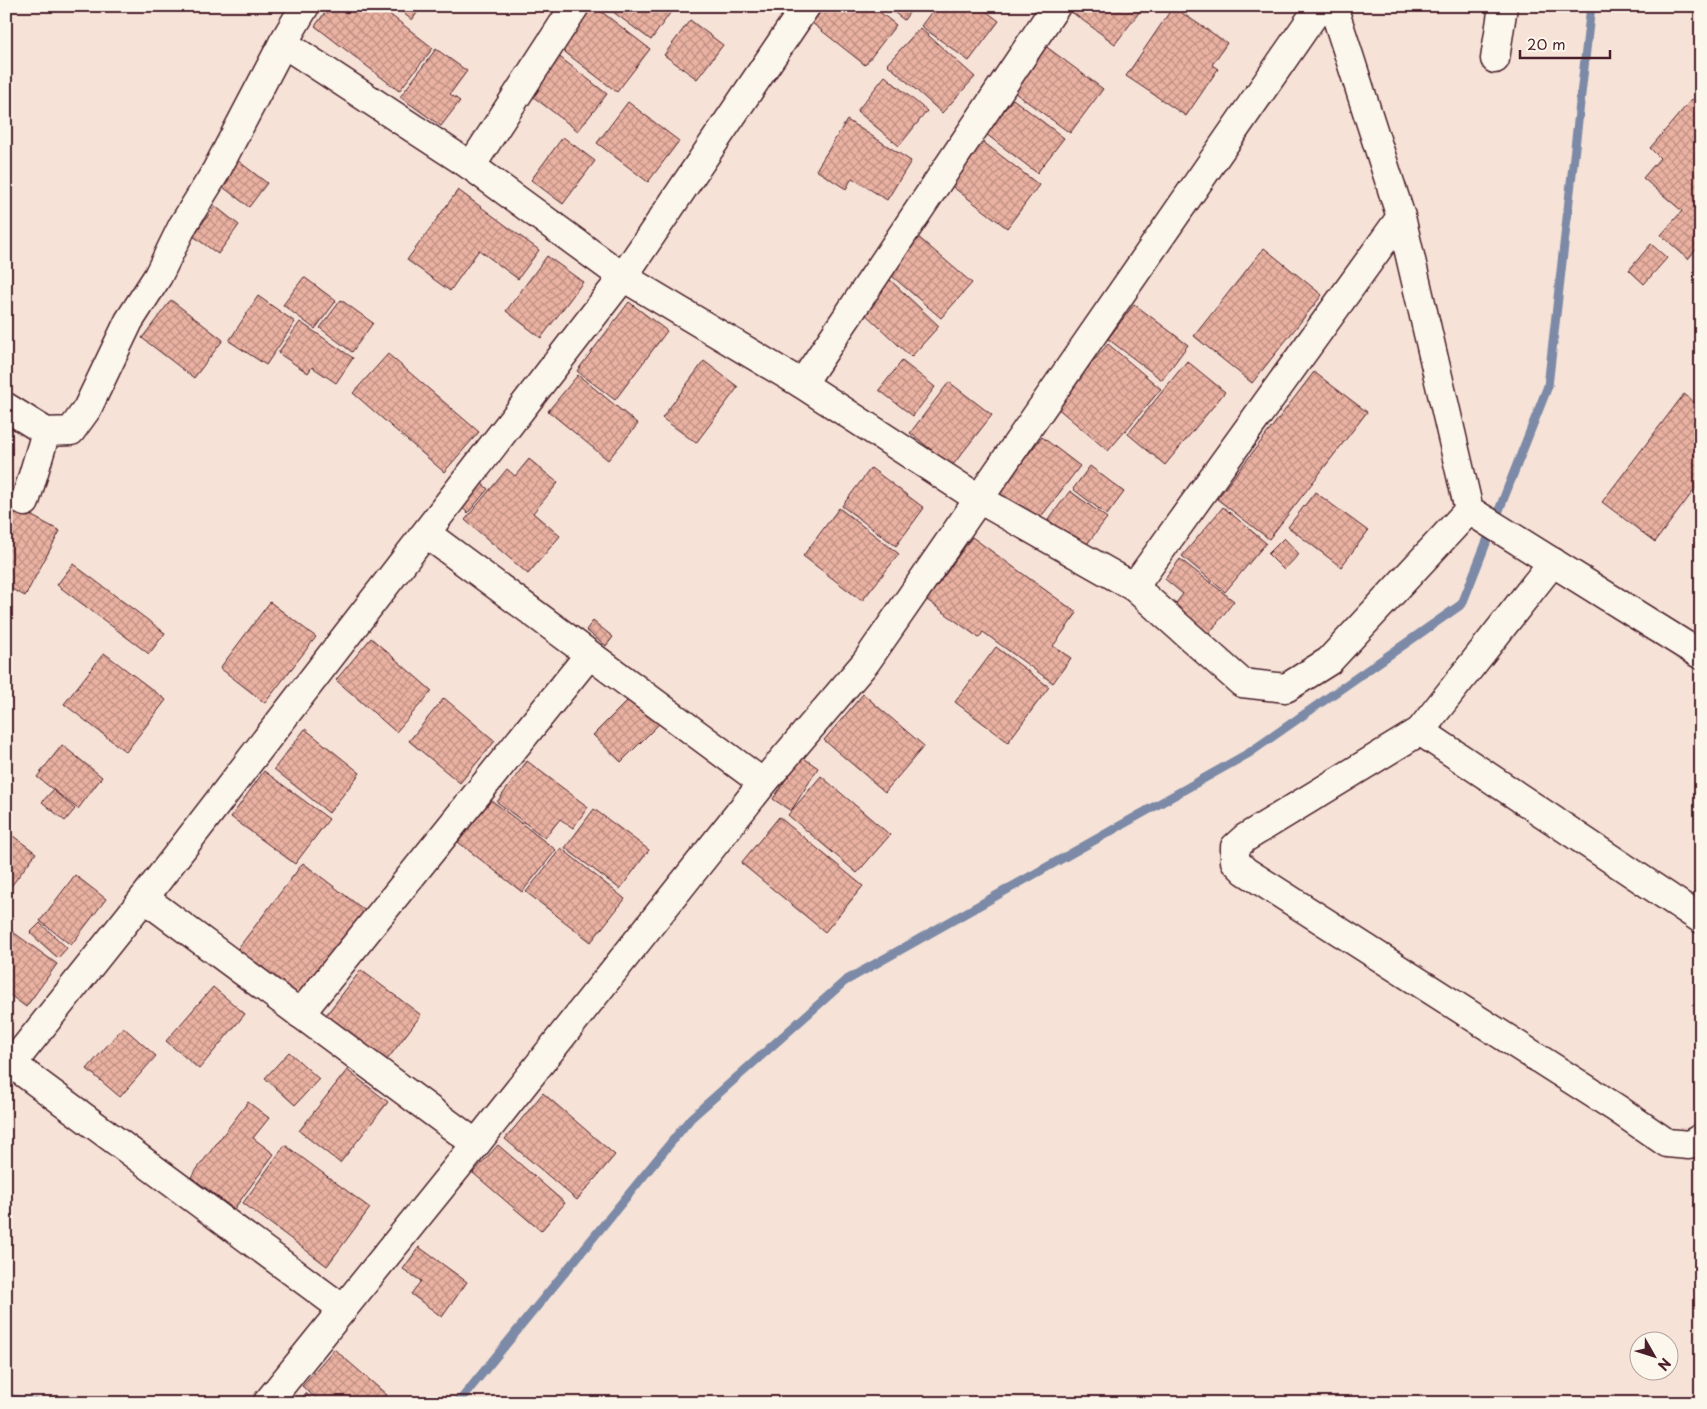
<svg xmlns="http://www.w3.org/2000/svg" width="1707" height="1409" font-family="'Playpen Sans',sans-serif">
<defs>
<pattern id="water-rules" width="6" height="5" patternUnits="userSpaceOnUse" patternTransform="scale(1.25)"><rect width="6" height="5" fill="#9bd1fa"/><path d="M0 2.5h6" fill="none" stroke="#87b3d6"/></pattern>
<pattern id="building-cross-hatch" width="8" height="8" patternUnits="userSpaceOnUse" patternTransform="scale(1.25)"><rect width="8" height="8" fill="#eab2a2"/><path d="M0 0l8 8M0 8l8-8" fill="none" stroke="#c09084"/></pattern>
</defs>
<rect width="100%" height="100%" fill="#f6e2d6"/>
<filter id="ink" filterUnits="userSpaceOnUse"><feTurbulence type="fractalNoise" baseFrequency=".02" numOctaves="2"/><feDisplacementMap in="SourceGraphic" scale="10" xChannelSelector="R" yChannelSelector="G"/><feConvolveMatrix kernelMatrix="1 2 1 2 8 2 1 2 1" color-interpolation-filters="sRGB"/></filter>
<g filter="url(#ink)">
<path fill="url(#water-rules)" stroke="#7b8aa7" d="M6,1394L62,1403H6Z"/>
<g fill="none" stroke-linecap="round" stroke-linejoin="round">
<path stroke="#7b8aa7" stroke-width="9" d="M458,1403L691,1118L845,981L1249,753L1462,604L1548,386L1591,6"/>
</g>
<g fill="url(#building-cross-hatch)" stroke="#4a1f2b">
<path d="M330,6H379L433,48L399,91L315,26Z"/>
<path d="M394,6H422L412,20Z"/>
<path d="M587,6H594L650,49L617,92L557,46Z"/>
<path d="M605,6H675L651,40Z"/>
<path d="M825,6H872L896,25L865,65L812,23Z"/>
<path d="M886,6H914L904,20Z"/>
<path d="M936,6H979L999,21L969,61L921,26Z"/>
<path d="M1067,6H1144L1115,44L1066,8Z"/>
<path d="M1173,7L1227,43L1212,65L1218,69L1186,116L1126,76Z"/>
<path d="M690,20L723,45L697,79L664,55Z"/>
<path d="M920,28L975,77L942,113L887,64Z"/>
<path d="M1040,42L1103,89L1070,133L1007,87Z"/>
<path d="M436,49L467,71L450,94L460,101L441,126L400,97Z"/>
<path d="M552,51L607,94L578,131L523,89Z"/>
<path d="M885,76L927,111L899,146L857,111Z"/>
<path d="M1013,99L1064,138L1037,173L986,134Z"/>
<path d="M1692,99L1701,106V244L1688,259L1661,235L1682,211L1643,178L1660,158L1650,148Z"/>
<path d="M628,102L679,141L648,182L597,143Z"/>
<path d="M847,120L911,161L887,200L852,178L846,189L816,170Z"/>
<path d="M563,137L595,161L563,204L531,180Z"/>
<path d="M978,138L1039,185L1007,228L945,181Z"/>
<path d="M237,160L267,183L249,207L219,184Z"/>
<path d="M458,190L539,250L518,279L479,250L450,291L407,260Z"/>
<path d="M215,206L239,225L218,254L193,236Z"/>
<path d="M917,236L972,283L941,318L886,271Z"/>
<path d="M1651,244L1667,258L1644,284L1629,270Z"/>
<path d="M1264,248L1322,295L1252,383L1194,336Z"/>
<path d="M547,256L583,282L541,338L506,311Z"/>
<path d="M304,277L336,301L315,329L283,305Z"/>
<path d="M889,279L939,326L911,357L861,310Z"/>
<path d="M258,296L295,322L266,365L229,341Z"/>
<path d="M171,300L223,340L194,378L142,338Z"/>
<path d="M341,300L373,323L352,352L320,328Z"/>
<path d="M629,302L667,331L615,400L577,371Z"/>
<path d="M1134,304L1188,345L1162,380L1108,339Z"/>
<path d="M300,322L353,358L336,383L312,367L308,373L278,353Z"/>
<path d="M1108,344L1161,389L1108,451L1055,406Z"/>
<path d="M388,354L479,432L444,472L353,393Z"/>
<path d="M704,361L738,387L696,443L662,418Z"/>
<path d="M902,361L935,387L913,416L879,390Z"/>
<path d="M1187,361L1225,392L1165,465L1128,434Z"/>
<path d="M1314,372L1367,412L1269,539L1217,499Z"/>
<path d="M578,375L638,424L608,460L548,411Z"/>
<path d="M949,382L992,415L952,466L910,433Z"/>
<path d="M1684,394L1701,407V481L1655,542L1602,502Z"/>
<path d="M1042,437L1080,466L1033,527L994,497Z"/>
<path d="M529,459L558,483L533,513L560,536L528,574L465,520L507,469L515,476Z"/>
<path d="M1090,466L1124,492L1107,515L1073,489Z"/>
<path d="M871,468L924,508L896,546L842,506Z"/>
<path d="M477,479L488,489L468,513L457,503Z"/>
<path d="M1070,491L1107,518L1084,548L1048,520Z"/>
<path d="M1315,492L1368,531L1341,567L1288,527Z"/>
<path d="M6,502L60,531L25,596L6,586Z"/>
<path d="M1223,507L1266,543L1225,592L1182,556Z"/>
<path d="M839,508L899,554L862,601L803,556Z"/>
<path d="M972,537L1077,613L1053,646L1071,658L1053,683L983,632L979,638L927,600Z"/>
<path d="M1284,538L1299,554L1284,570L1268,554Z"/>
<path d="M1180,559L1234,601L1205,639L1169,612L1183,594L1165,579Z"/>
<path d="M73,564L165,633L149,654L57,585Z"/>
<path d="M270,602L316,637L265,703L220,668Z"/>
<path d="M593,621L613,637L606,646L586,630Z"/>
<path d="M371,638L432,691L396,732L336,680Z"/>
<path d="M996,647L1049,687L1008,742L955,702Z"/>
<path d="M104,653L166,700L126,752L64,704Z"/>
<path d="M634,694L662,721L621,762L593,735Z"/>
<path d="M863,694L924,746L885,792L824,740Z"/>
<path d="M444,698L495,741L460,783L409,741Z"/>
<path d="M305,729L360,773L329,813L274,769Z"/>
<path d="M62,745L102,777L78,809L37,777Z"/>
<path d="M801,756L818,768L791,811L773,799Z"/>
<path d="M527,761L588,807L573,828L560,819L545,838L497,802Z"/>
<path d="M264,771L329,819L295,864L231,817Z"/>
<path d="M821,776L890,835L857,873L788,815Z"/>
<path d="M53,790L75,809L65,821L42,802Z"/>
<path d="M491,800L556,850L522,892L458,842Z"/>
<path d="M594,809L649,850L620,889L565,848Z"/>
<path d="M779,817L863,886L825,932L741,863Z"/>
<path d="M13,836L36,853L6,893V844Z"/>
<path d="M561,848L625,899L591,942L526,892Z"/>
<path d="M303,863L367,912L299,1000L236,951Z"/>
<path d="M75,875L106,899L71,945L40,921Z"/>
<path d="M40,923L67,948L58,958L30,933Z"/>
<path d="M6,927L57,964L26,1007L6,992Z"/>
<path d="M361,970L421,1015L387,1060L326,1015Z"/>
<path d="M213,987L245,1014L199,1069L166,1041Z"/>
<path d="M123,1027L156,1056L120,1097L87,1069Z"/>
<path d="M289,1052L319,1079L295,1105L265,1078Z"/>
<path d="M347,1070L388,1102L340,1163L299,1131Z"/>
<path d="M543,1093L615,1155L577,1200L505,1139Z"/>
<path d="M248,1102L269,1118L253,1138L274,1154L234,1209L191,1177Z"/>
<path d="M285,1145L370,1208L327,1266L243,1203Z"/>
<path d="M498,1145L565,1203L541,1231L473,1173Z"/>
<path d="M419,1247L467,1282L442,1317L411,1294L421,1281L403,1269Z"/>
<path d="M334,1349L387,1395L381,1403H321L302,1386Z"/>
<path d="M306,1393L316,1403H297Z"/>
</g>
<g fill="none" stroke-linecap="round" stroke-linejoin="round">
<defs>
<g id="minor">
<path d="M305,6L283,43L471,166L623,277L802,384L979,499L1134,587L1401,217L1333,6"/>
<path d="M1495,59L1503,6"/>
<path d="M471,166L575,6"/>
<path d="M1401,217L1469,510L1701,655"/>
<path d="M802,384L1056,6"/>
<path d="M6,407L46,432L71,431L87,409L129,321L158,276L183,225L215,173L283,43"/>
<path d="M25,502L46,432"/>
<path d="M427,534L763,783"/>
<path d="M1553,562L1420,731L1245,838L1235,847V861L1245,871L1616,1108L1667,1143L1689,1145L1701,1138"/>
<path d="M1134,587L1242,683L1286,688L1329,661L1469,510"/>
<path d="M1420,731L1701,919"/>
<path d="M144,898L12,1064L343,1309"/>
<path d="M300,1014L589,655"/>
<path d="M476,1144L144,898L623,277L806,6"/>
<path d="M267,1403L476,1144L763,783L866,662L1320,6"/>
</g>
</defs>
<use href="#minor" stroke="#4a1f2b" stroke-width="31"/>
<use href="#minor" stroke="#fbf7ec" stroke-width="28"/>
</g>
</g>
<rect width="1707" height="1409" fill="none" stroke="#fbf7ec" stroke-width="25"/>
<rect x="12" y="12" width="1682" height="1384" fill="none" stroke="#4a1f2b" stroke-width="2" filter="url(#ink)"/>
<g transform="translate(1654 1356) rotate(129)"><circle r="24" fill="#fbf7ec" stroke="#b4a19f"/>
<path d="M0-4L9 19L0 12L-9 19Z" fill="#4a1f2b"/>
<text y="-8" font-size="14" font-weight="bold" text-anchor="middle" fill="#4a1f2b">N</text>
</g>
<path d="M1520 50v8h90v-8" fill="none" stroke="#4a1f2b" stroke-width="2.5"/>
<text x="1527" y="50" font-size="15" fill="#4a1f2b" stroke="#fbf7ec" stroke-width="4" paint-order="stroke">20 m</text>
</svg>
